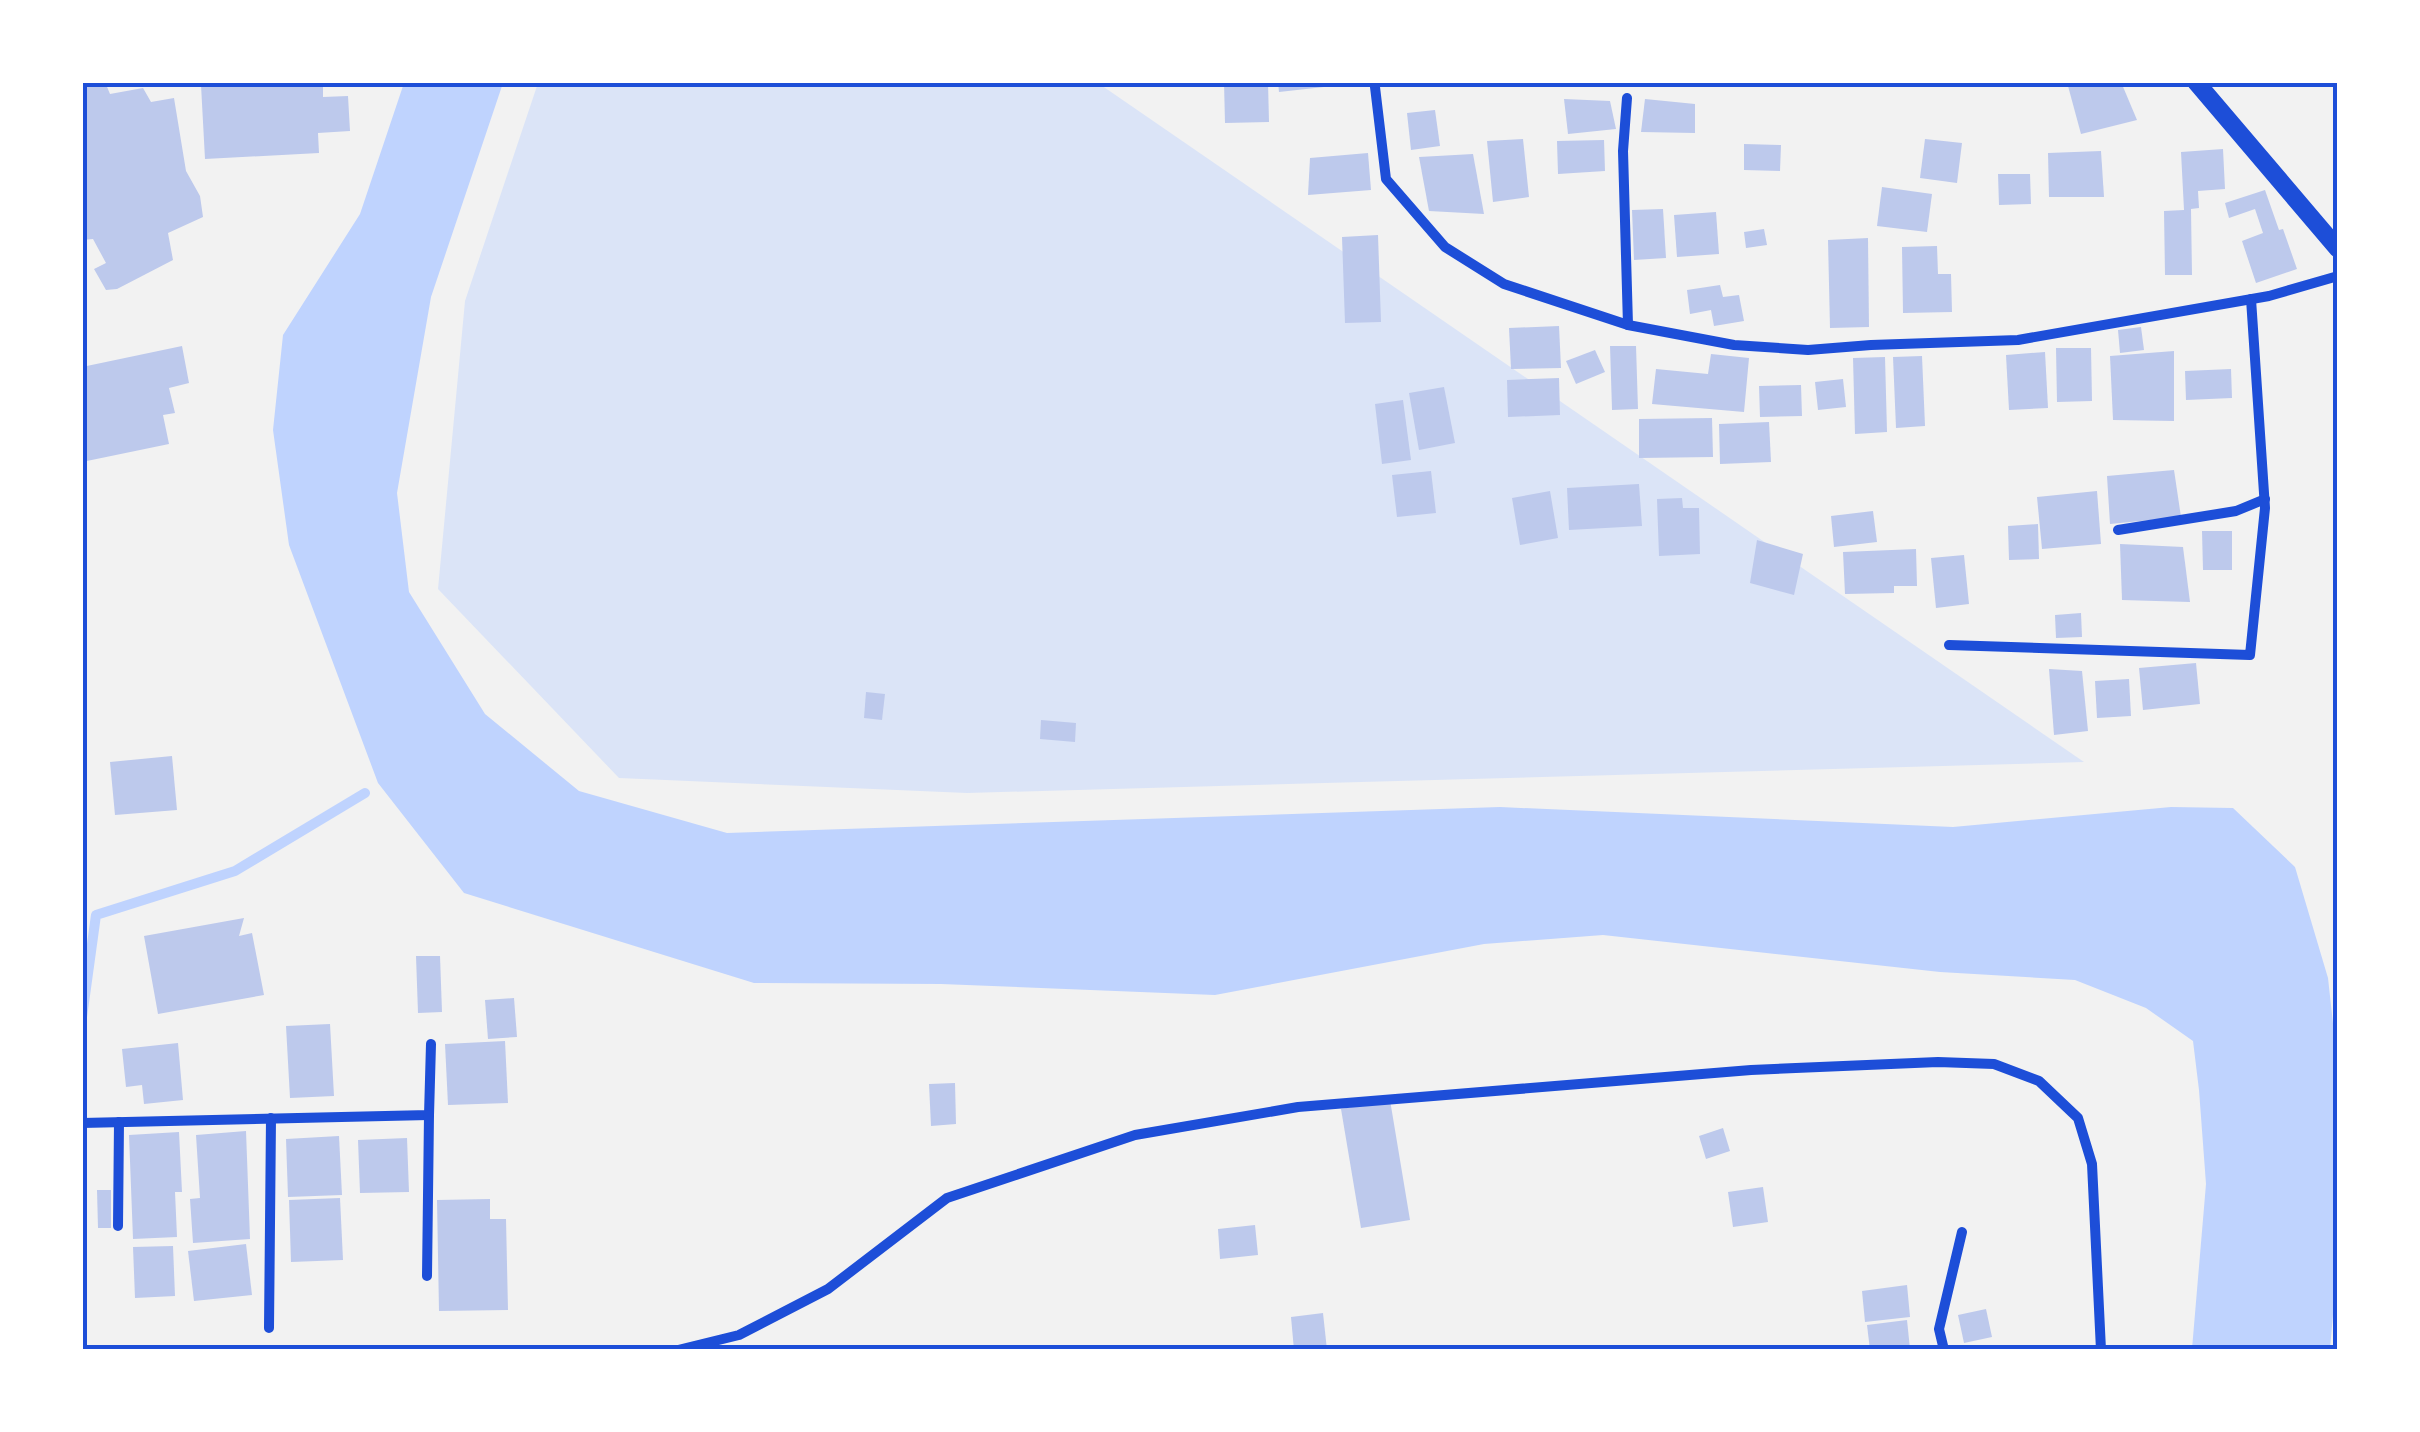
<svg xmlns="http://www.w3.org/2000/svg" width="2420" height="1432" font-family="'Source Sans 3',sans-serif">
<rect width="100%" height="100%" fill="#f2f2f2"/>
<path fill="#dbe4f7" d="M538,83H1098L2084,762L967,793L619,778L438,589L465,301Z"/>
<path fill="#bfd3fe" d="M404,83H503L431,297L397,493L409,592L485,714L579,791L727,833L1500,807L1953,827L2171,807L2233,808L2295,867L2328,978L2338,1069V1258L2330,1349H2192L2206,1184L2199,1090L2193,1041L2146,1008L2075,980L1940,972L1603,935L1484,944L1215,995L941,984L754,983L464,893L378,783L289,545L273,430L283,335L360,214Z"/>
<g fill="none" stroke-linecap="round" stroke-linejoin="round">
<path stroke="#bfd3fe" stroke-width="10" d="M82,1017L96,915L235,871L365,793"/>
</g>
<g fill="#bdc9ec">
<path d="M93,82H105L110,94L143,88L151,102L174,98L186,171L200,196L203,217L168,233L173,260L117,289L106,290L94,269L106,263L93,239L82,240V88Z"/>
<path d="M248,82H323V97L348,96L350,131L318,133L319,153L205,159L201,85Z"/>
<path d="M1224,82H1268L1269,122L1225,123Z"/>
<path d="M1278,82H1342V85L1279,92Z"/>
<path d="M2080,82H2121L2137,120L2081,134L2068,86Z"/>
<path d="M1564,99L1610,101L1616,129L1568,134Z"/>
<path d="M1645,99L1695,104V133L1641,132Z"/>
<path d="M1435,110L1440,146L1411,150L1407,113Z"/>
<path d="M1523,139L1529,197L1493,202L1487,141Z"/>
<path d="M1925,139L1962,143L1957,183L1920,178Z"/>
<path d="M1604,140L1605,171L1558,174L1557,141Z"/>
<path d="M1744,144L1781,145L1780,171L1744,170Z"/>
<path d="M2223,149L2225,189L2198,191L2199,208L2191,209L2192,275H2165L2164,211L2184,210L2181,152Z"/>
<path d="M2101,151L2104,197H2049L2048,153Z"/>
<path d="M1368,153L1371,190L1308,195L1310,158Z"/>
<path d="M1473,154L1484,214L1429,211L1419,157Z"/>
<path d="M1998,174H2030L2031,204L1999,205Z"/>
<path d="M1882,187L1932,194L1927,232L1877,226Z"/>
<path d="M2265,190L2279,230L2283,229L2297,269L2256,283L2242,241L2263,233L2255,209L2229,218L2225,203Z"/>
<path d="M1663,209L1666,258L1634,260L1632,210Z"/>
<path d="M1716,212L1719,254L1677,257L1674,215Z"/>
<path d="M1764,229L1767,245L1746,248L1744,232Z"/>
<path d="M1378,235L1381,322L1345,323L1342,237Z"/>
<path d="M1868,238L1869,327L1830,328L1828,240Z"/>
<path d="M1937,246L1938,274H1951L1952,312L1903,313L1902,247Z"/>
<path d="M1720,285L1723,297L1739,295L1744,321L1714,326L1711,310L1690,314L1687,290Z"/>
<path d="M1559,326L1561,368L1511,369L1509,328Z"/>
<path d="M2141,327L2144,350L2120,353L2118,330Z"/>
<path d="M182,346L189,383L169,388L175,413L163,415L169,444L82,462V367Z"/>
<path d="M1610,346H1636L1638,409L1612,410Z"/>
<path d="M2056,348H2091L2092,401L2057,402Z"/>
<path d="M1595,350L1605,372L1576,384L1566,361Z"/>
<path d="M2174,351V421L2113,420L2110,356Z"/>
<path d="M2045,352L2048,408L2009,410L2006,355Z"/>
<path d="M1711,354L1749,358L1744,412L1652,404L1656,369L1708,374Z"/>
<path d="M1922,356L1925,426L1896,428L1893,357Z"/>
<path d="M1885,357L1887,432L1855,434L1853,358Z"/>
<path d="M2231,369L2232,398L2186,400L2185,371Z"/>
<path d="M1559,378L1560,415L1508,417L1507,380Z"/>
<path d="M1843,379L1846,407L1818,410L1815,382Z"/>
<path d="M1801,385L1802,416L1760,417L1759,386Z"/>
<path d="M1444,387L1455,443L1419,450L1409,393Z"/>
<path d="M1403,400L1411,460L1382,464L1375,404Z"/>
<path d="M1712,418L1713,457L1639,458V419Z"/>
<path d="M1769,422L1771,462L1720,464L1719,424Z"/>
<path d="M2174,470L2181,517L2110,524L2107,476Z"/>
<path d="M1431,471L1436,513L1397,517L1392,475Z"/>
<path d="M1639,484L1642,526L1569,530L1567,488Z"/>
<path d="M1550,491L1558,538L1520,545L1512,498Z"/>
<path d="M2097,491L2101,544L2042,549L2037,497Z"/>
<path d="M1682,498L1683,508H1699L1700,554L1659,556L1657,499Z"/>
<path d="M1873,511L1877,542L1834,547L1831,516Z"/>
<path d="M2038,524L2039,559L2009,560L2008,526Z"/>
<path d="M2202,531H2232V570H2203Z"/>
<path d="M1757,540L1803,554L1794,595L1750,583Z"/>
<path d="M2120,544L2183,547L2190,602L2122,600Z"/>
<path d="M1916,549L1917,586H1894V593L1845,594L1843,552Z"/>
<path d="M1964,555L1969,604L1936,608L1931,558Z"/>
<path d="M2081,613L2082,637L2056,638L2055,615Z"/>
<path d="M2196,663L2200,704L2143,710L2139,668Z"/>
<path d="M2049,669L2082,671L2088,731L2054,735Z"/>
<path d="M2129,679L2131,716L2097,718L2095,681Z"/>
<path d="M866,692L885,694L882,720L864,718Z"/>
<path d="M1041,720L1076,723L1075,742L1040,739Z"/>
<path d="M172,756L177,810L115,815L110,762Z"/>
<path d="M244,918L239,936L252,933L264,995L158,1014L144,936Z"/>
<path d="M416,956H440L442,1012L418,1013Z"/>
<path d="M514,998L517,1037L488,1039L485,1000Z"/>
<path d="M330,1024L334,1096L290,1098L286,1026Z"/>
<path d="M505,1041L508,1103L448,1105L445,1044Z"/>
<path d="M178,1043L183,1100L144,1104L142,1085L126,1087L122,1049Z"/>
<path d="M955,1083L956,1124L931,1126L929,1084Z"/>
<path d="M1390,1100L1410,1220L1361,1228L1341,1109Z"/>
<path d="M1723,1128L1730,1151L1706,1159L1699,1136Z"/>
<path d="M246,1131L250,1239L193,1243L190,1199L200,1198L196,1135Z"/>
<path d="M179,1132L182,1192H175L177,1237L133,1239L129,1135Z"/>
<path d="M339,1136L342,1195L288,1197L286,1139Z"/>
<path d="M407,1138L409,1192L360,1193L358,1140Z"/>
<path d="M1763,1187L1768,1222L1733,1227L1728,1192Z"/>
<path d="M97,1190H111V1228H98Z"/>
<path d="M340,1198L343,1260L291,1262L289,1200Z"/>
<path d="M490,1199V1219H506L508,1310L439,1311L437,1200Z"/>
<path d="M1255,1225L1258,1255L1220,1259L1218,1229Z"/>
<path d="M246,1244L252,1295L194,1301L188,1251Z"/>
<path d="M173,1246L175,1296L135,1298L133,1247Z"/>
<path d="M1907,1285L1910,1317L1865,1322L1862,1291Z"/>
<path d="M1986,1309L1992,1337L1964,1343L1958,1315Z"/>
<path d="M1323,1313L1327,1350H1294L1291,1317Z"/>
<path d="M1907,1320L1910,1349L1870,1350L1867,1325Z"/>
</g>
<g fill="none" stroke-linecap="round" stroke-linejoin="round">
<g stroke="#1d4ed8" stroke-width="10">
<path d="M1375,87L1386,179L1445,247L1504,284L1628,325L1734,345L1808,350L1871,345L2018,340L2269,296L2338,276"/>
<path d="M1627,98L1623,151L1628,325"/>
<path d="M2118,530L2236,511L2265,499"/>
<path d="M1949,645L2250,655L2265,508L2251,299"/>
<path d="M82,1123L429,1115L431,1044"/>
<path d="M118,1226L119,1122"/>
<path d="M427,1276L429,1115"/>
<path d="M269,1328L271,1118"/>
<path d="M678,1350L739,1335L828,1289L947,1198L1135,1135L1298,1107L1751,1070L1938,1062L1994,1064L2039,1081L2078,1118L2092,1164L2101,1350"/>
<path d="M1944,1350L1939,1329L1962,1232"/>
</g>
<path stroke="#1d4ed8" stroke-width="18" d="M2196,82L2338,249"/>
</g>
<rect width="2420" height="1432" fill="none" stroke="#ffffff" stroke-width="170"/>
<rect x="85" y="85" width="2250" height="1262" fill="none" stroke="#1d4ed8" stroke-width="4"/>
</svg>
